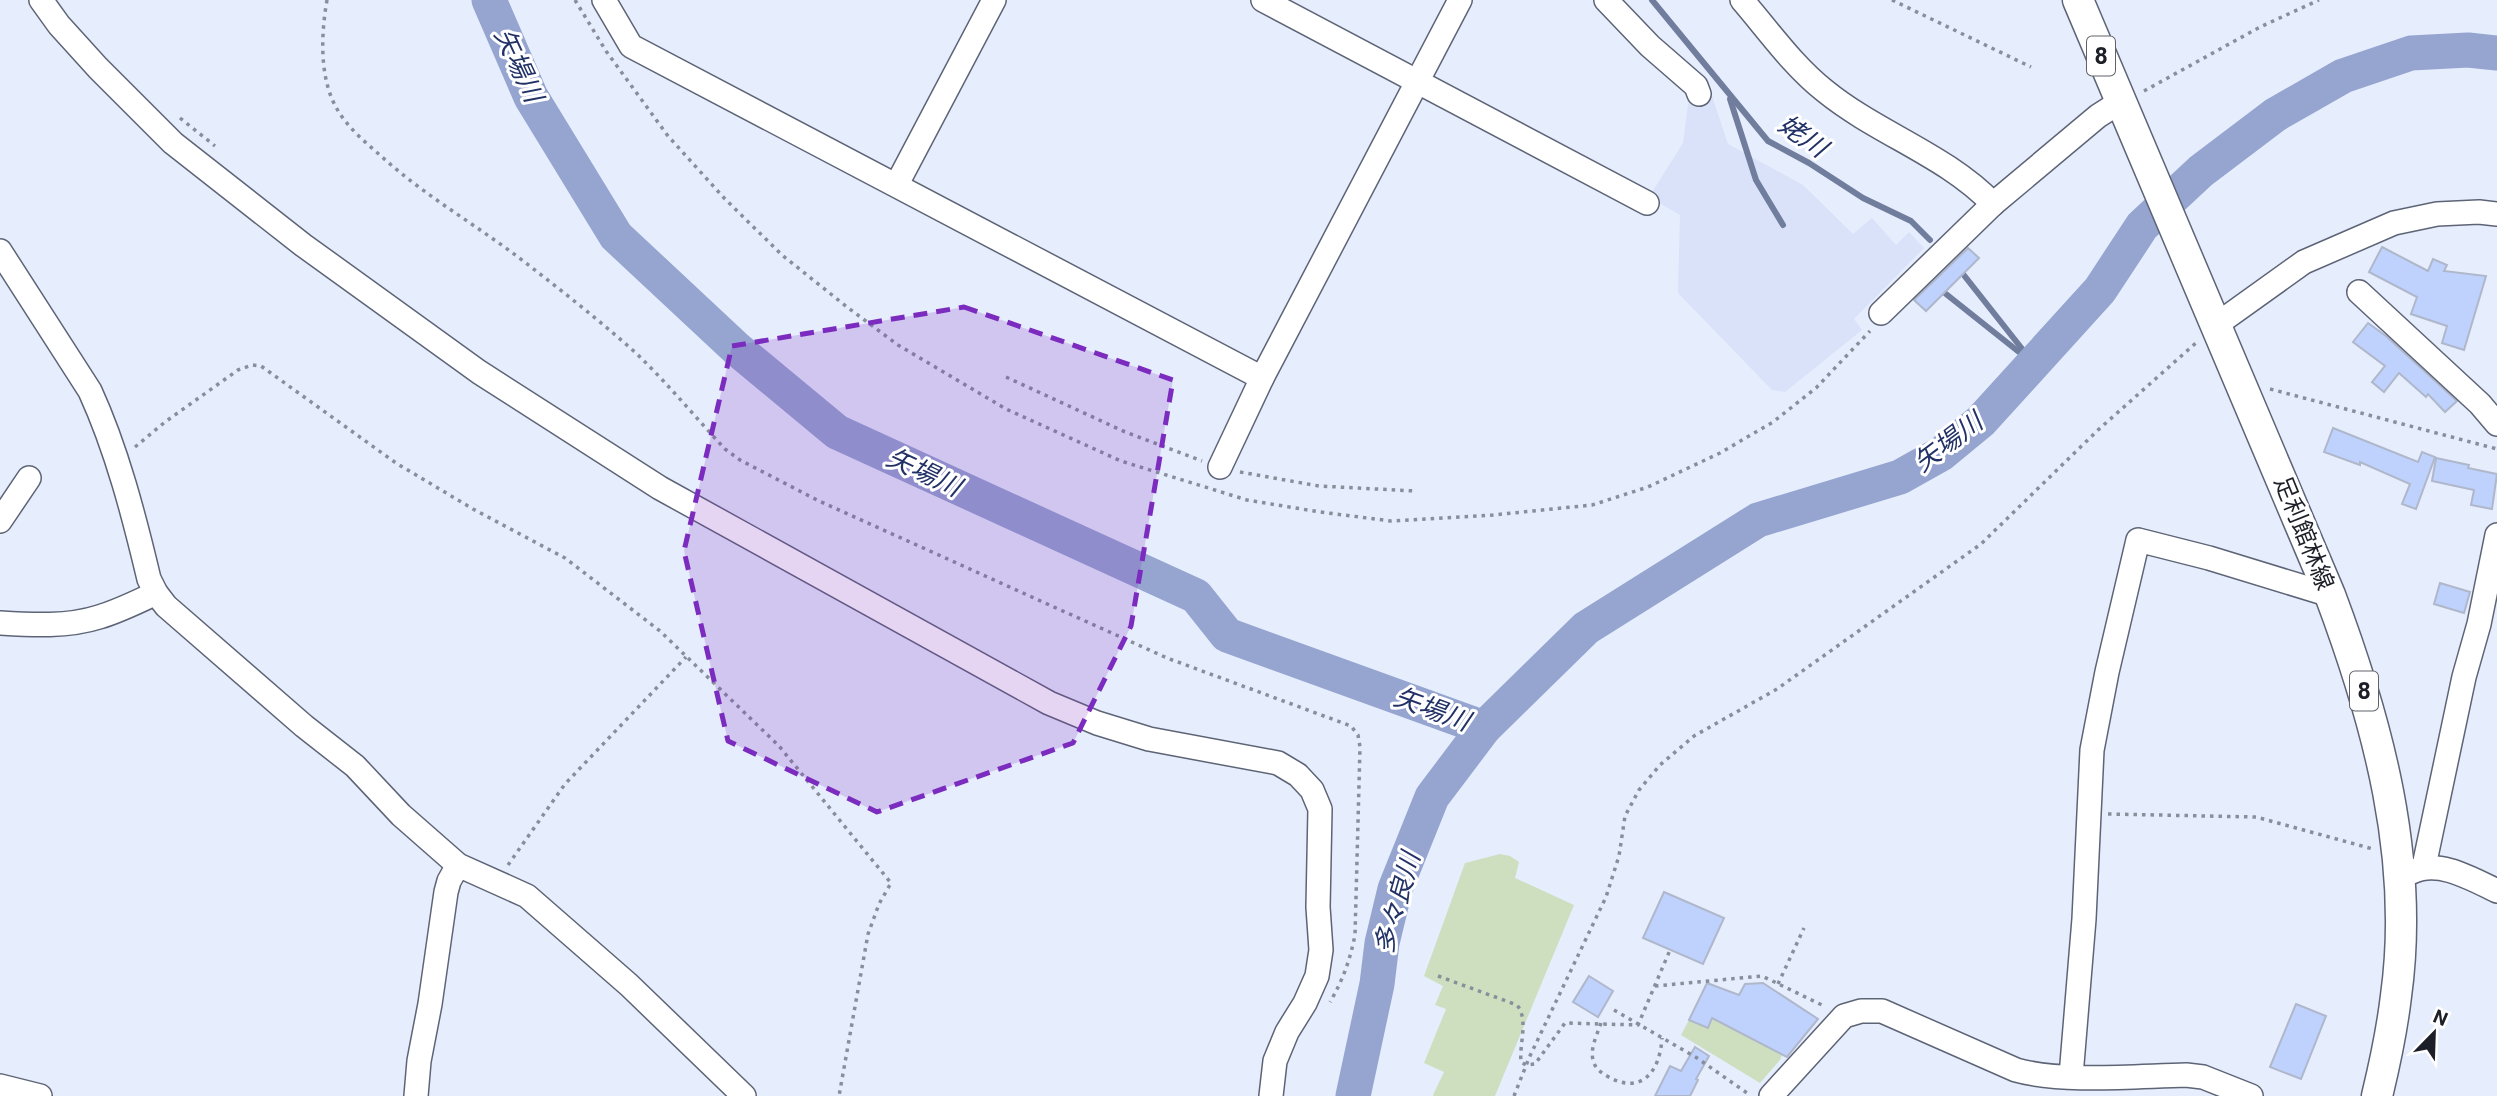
<svg xmlns="http://www.w3.org/2000/svg" width="2497" height="1096" font-family="Roboto,'Noto Sans JP',sans-serif">
<rect width="100%" height="100%" fill="#e6edfd"/>
<path fill="#d9e2f8" d="M1710,90L1728,144L1803,185L1853,234L1872,218L1896,245L1909,232L1924,248L1854,319L1862,330L1785,392L1772,390L1678,293L1680,215L1649,197L1683,143L1689,97Z"/>
<g fill="#cedfc0">
<path d="M1500,854L1510,856L1519,862L1515,878L1574,905L1495,1096H1434L1433,1095L1444,1072L1424,1063L1446,1009L1435,1005L1443,986L1424,976L1465,863Z"/>
<path d="M1712,1018L1782,1055L1780,1060L1760,1083L1681,1035L1689,1020L1707,1028Z"/>
</g>
<g fill="none" stroke-linecap="round" stroke-linejoin="round">
<g stroke="#717d9d" stroke-width="6">
<path d="M1652,0L1768,141L1809,163L1863,198L1911,221L1930,240"/>
<path d="M1730,99L1756,180L1783,225"/>
<path d="M1963,274L2034,364"/>
<path d="M1946,294L2024,356"/>
</g>
<g stroke="#95a5d0" stroke-width="35">
<path d="M489,0L531,97L616,236L737,349L837,432L1196,596L1227,635L1484,728"/>
<path d="M1353,1096L1377,984L1382,943L1395,889L1432,797L1484,728L1586,628L1758,520L1900,477L1941,454L1981,421L2100,290L2142,226L2201,171L2275,115L2343,76L2411,53L2468,50L2497,53"/>
</g>
</g>
<g fill="#bfd1fd" stroke="#afb7cb" stroke-width="2">
<path d="M2382,247L2428,271L2433,259L2447,265L2444,271L2486,276L2464,350L2442,343L2447,326L2411,314L2417,297L2369,272Z"/>
<path d="M1968,248L1979,258L1926,311L1914,300Z"/>
<path d="M2368,323L2386,336L2457,401L2445,412L2428,394L2426,397L2399,373L2384,392L2372,382L2385,366L2353,342Z"/>
<path d="M2333,428L2418,462L2422,452L2435,457L2416,509L2402,504L2410,484L2360,462V465L2324,452Z"/>
<path d="M2436,458L2469,465L2468,468L2497,474L2492,509L2471,505L2474,490L2432,481Z"/>
<path d="M2440,583L2470,592L2464,613L2434,604Z"/>
<path d="M1664,892L1724,918L1703,964L1643,938Z"/>
<path d="M1589,976L1613,991L1598,1017L1573,1002Z"/>
<path d="M1707,983L1739,995L1745,984L1763,983L1818,1019L1787,1057L1712,1018L1708,1028L1689,1020Z"/>
<path d="M2296,1004L2326,1016L2301,1079L2270,1067Z"/>
<path d="M1695,1047L1709,1056L1696,1079L1698,1080L1690,1096H1655L1670,1066L1681,1071Z"/>
</g>
<g fill="none" stroke-linecap="round" stroke-linejoin="round">
<defs>
<g id="minor">
<path d="M41,0L59,25L98,68L173,143L303,245L479,372L660,488L1049,703L1097,723L1149,739L1278,763L1298,775L1312,790L1320,809L1318,907L1321,950L1317,976L1305,1003L1287,1032L1275,1061L1271,1096"/>
<path d="M604,0L631,46L1262,378"/>
<path d="M1263,0L1647,203"/>
<path d="M1606,0L1650,46L1696,86L1699,94"/>
<path d="M1742,0C1768,30 1793,66 1825,91C1878,134 1946,155 1993,204"/>
<path d="M897,184L994,0"/>
<path d="M0,251L90,391C117,450 134,516 149,579L156,593L166,606L304,726L355,766L401,815L458,865L527,896L629,985L744,1096"/>
<path d="M2359,292L2480,404L2497,424"/>
<path d="M1881,313L1993,204L2098,116L2120,102"/>
<path d="M2216,325L2304,262L2394,223L2437,214L2479,212L2497,214"/>
<path d="M1220,467L1262,378L1460,0"/>
<path d="M0,521L29,478"/>
<path d="M0,623C32,625 68,627 99,617C119,611 137,602 156,593"/>
<path d="M2424,866L2464,677L2479,624L2497,535"/>
<path d="M2412,872C2439,859 2472,879 2497,891"/>
<path d="M2071,1076L2084,919L2092,750L2107,672L2138,540L2209,558L2330,595"/>
<path d="M0,1086L40,1096"/>
<path d="M416,1096L419,1061L430,1004L446,892L449,881L458,865"/>
<path d="M1771,1096L1844,1016L1861,1011H1882L2016,1070C2062,1083 2137,1076 2186,1075L2203,1077L2251,1096"/>
</g>
<path id="major" d="M2078,0L2330,595C2378,723 2415,859 2396,996C2392,1030 2385,1063 2377,1096"/>
</defs>
<use href="#minor" stroke="#5d6476" stroke-width="26"/>
<use href="#major" stroke="#5d6476" stroke-width="33"/>
<g stroke="#888e9a" stroke-width="3.5" stroke-dasharray="3.5 5" stroke-linecap="butt">
<path d="M327,0C321,34 319,78 337,109C348,128 365,142 381,156C427,198 482,228 531,267C567,295 604,324 638,355C668,384 696,418 725,449L740,460L817,500L1167,658L1351,726L1358,735L1360,747L1355,935C1350,960 1343,980 1330,1002"/>
<path d="M575,0L606,51L668,136L725,199L782,255L847,307L898,345L1006,409L1121,461L1247,500L1320,512L1391,521L1493,515L1592,505L1648,487L1720,453L1773,422L1816,388L1870,331"/>
<path d="M1892,0L2031,67"/>
<path d="M2144,91L2260,27L2319,0"/>
<path d="M180,118L215,146"/>
<path d="M1006,377L1123,431L1202,461"/>
<path d="M2270,389L2497,449"/>
<path d="M135,447L165,422L238,370L252,365L261,366L396,463L473,509L565,558L660,631L779,746L891,883L879,904L868,934L839,1096"/>
<path d="M1240,472L1319,486L1415,491"/>
<path d="M2108,814L2256,817L2373,849"/>
<path d="M508,865L565,784L686,657"/>
<path d="M1438,976L1517,1005C1529,1020 1519,1044 1521,1062L1526,1065L1535,1064L1565,1023L1638,1025L1670,950"/>
<path d="M1778,984L1804,928"/>
<path d="M1655,986L1762,976L1824,1006"/>
<path d="M1614,1010L1697,1058L1750,1095"/>
<path d="M1601,1023C1597,1035 1590,1048 1593,1060C1595,1068 1600,1072 1607,1076C1641,1096 1660,1072 1662,1038"/>
<path d="M1514,1096L1529,1058L1606,897L1619,856L1625,816L1639,790L1660,765L1694,736L1777,689L1981,544L2098,430L2197,342"/>
</g>
<use href="#minor" stroke="#fff" stroke-width="23"/>
<use href="#major" stroke="#fff" stroke-width="30"/>
</g>
<path fill="#7b2cbf" fill-opacity="0.2" stroke="#7b2cbf" stroke-width="5" stroke-dasharray="14 9" stroke-linejoin="round" d="M964,307L1173,380L1131,626L1073,743L877,812L728,741L684,551L732,346Z"/>
<g text-anchor="middle" stroke-width="6" stroke-linejoin="round" paint-order="stroke">
<g fill="#fff" stroke="#606268" stroke-width="2">
<rect x="2087" y="36.5" width="28" height="39" rx="5"/>
<rect x="2350" y="671.5" width="28" height="39" rx="5"/>
</g>
<g font-size="23" font-weight="bold" fill="#1c1f27">
<text x="2101" y="64">8</text>
<text x="2364" y="699">8</text>
</g>
<g font-size="24" fill="#1c1f27" stroke="#fff">
<text transform="translate(2304 533) rotate(68)" y="8">足利館林線</text>
</g>
<g font-size="26" font-style="italic" fill="#223267" stroke="#fff">
<text transform="translate(519 65) rotate(65)" y="9">矢場川</text>
<text transform="translate(1803 136) rotate(35)" y="9">姥川</text>
<text transform="translate(1948 442) rotate(-37)" y="9">矢場川</text>
<text transform="translate(924 472) rotate(25)" y="9">矢場川</text>
<text transform="translate(1432 709) rotate(20)" y="9">矢場川</text>
<text transform="translate(1397 903) rotate(-74)" y="9">多々良川</text>
</g>
</g>
<g transform="translate(2434 1033) rotate(23)" stroke="#ffffff" stroke-width="5" paint-order="stroke">
<path d="M0-5L12 26L0 18L-12 26Z" fill="#1c1f27"/>
<text y="-10" font-size="19" font-weight="bold" text-anchor="middle" fill="#1c1f27">N</text>
</g>
</svg>
